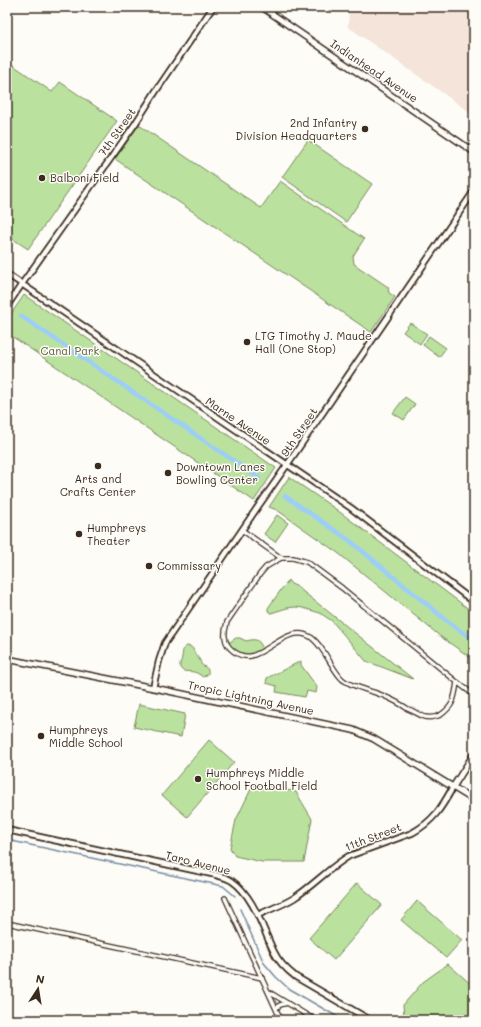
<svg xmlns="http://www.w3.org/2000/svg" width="481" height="1027" font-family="Mali,sans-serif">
<rect width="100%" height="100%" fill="#fdfcf7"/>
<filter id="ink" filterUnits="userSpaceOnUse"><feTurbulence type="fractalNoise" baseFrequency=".025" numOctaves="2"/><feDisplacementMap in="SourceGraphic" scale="8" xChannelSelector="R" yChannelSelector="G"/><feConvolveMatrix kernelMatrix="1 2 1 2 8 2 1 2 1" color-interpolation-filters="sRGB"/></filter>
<g filter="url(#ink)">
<path fill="#f4e4da" d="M348,7H474V115L347,26L349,23Z"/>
<g fill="#bae29e" stroke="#7a865e">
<path d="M7,61L52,92L60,82L117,121L28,249L7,235Z"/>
<path d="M139,125L261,208L280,181L364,239L353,256L354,264L388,287L389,293L395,297L371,332L115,159Z"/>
<path d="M308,140L372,184L346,222L282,177Z"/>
<path d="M24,295L276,468L254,501L7,333V320Z"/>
<path d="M410,323L427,334L420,344L403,332Z"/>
<path d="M429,336L446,348L439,357L423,345Z"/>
<path d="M405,397L415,404L404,420L393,413Z"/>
<path d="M289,477L337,510L474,613V660L441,637L338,553L277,510L269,507Z"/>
<path d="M277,515L288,523L275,542L264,534Z"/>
<path d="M288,580L291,584L296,586L413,679L366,661L332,621L320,613L303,608L295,607L287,608L271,613L268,611V608L283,587L286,584Z"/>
<path d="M236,638H240L246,641C258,638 258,640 264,650L256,655H240L227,644Z"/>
<path d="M187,646C195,647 192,650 196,655C199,659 200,659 201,664C205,668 209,667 208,674L203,677C200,675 198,673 194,672C190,671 181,673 180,667C179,664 182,660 182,657C183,651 182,649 187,646Z"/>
<path d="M301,661V665L317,687L316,693L307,691L305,697L276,692L277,686L266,683L267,678Z"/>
<path d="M139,704L185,714L181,737L134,727Z"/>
<path d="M209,740L234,762L187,817L162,795Z"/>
<path d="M254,783L296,792L312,819L304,862H262L235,856L230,848L236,820Z"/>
<path d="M357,883L382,905L334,960L309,938Z"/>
<path d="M417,901L462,940L446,958L401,920Z"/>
<path d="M448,964L474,987V1020H409L404,1015L403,1005L423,982Z"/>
</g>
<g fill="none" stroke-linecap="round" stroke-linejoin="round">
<g stroke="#768ca1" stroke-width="1.5">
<path d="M7,840L223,886L235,896"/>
<path d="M240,909L264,963L276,977L289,989L343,1020"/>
</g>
<g stroke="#9dcdf9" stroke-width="4.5">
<path d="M21,316L259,478"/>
<path d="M285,496L349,540L452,625L474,640"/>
</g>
<defs>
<g id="minor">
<path d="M242,530L281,558"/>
<path d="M457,682C456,689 455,697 452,703C450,707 446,711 442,714C437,717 431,718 425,717C419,715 414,711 408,709C401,704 393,700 384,696C373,691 351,687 342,679C331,668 325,648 312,638C291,623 270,652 251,656C240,658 226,649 225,637C224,632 226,627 227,622L260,574L266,567L281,558H293L307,562L342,588L457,682L474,695"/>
<path d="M225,898L281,1020"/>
<path d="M7,923L262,978"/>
<path d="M269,992L315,1020"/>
<path d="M276,1008L280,1005L287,1003"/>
</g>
<g id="tertiary">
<path d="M7,274L351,508L474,602"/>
<path d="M7,306L22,284L135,124L156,91L213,7"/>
<path d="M153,688L159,661L165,643L257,508L287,465L474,191"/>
<path d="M7,830L212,874C219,876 226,877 232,881C254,896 263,930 274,952C279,963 287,970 296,977L370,1020"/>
<path d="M258,915C270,909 283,905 294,898C314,885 329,868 349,856L412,833C434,821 442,807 453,787"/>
</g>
<g id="secondary">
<path d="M262,7L474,152"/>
<path d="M7,659L159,689L353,730L374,739L474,800"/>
<path d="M453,787L474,754"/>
</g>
</defs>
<use href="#minor" stroke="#3b2a1e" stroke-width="6"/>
<use href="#tertiary" stroke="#3b2a1e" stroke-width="8"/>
<use href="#secondary" stroke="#3b2a1e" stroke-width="8"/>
<use href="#minor" stroke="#fdfcf7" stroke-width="3.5"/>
<use href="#tertiary" stroke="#fdfcf7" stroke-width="4.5"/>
<use href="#secondary" stroke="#fdfcf7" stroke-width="5"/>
</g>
</g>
<g fill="#3b2a1e" stroke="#fdfcf7" stroke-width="1.5">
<circle cx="365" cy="129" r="4"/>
<circle cx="42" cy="178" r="4"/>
<circle cx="247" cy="342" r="4"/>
<circle cx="98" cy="466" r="4"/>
<circle cx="168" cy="473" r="4"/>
<circle cx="79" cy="534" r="4"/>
<circle cx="149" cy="566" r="4"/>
<circle cx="41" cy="736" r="4"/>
<circle cx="198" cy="779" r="4"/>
</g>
<g text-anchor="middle" stroke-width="3" stroke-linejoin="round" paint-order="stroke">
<g font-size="11" fill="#3b2a1e" stroke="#fdfcf7">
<text transform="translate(374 71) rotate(34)" y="4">Indianhead Avenue</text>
<text transform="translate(117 132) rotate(-55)" y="4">7th Street</text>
<text transform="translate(238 421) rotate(34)" y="4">Marne Avenue</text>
<text transform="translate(299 432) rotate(-56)" y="4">9th Street</text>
<text transform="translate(251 698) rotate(12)" y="4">Tropic Lightning Avenue</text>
<text transform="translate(373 837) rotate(-21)" y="4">11th Street</text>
<text transform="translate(198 863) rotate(14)" y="4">Taro Avenue</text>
</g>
<g font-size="11" fill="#3b2a1e" stroke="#fdfcf7" text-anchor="start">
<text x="357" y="127" text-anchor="end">2nd Infantry<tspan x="357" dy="13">Division Headquarters</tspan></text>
<text x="50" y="182">Balboni Field</text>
<text x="255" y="340">LTG Timothy J. Maude<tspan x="255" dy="13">Hall (One Stop)</tspan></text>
<text x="176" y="471">Downtown Lanes<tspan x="176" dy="13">Bowling Center</tspan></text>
<text x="98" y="483" text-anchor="middle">Arts and<tspan x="98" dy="13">Crafts Center</tspan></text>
<text x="87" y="532">Humphreys<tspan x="87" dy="13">Theater</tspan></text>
<text x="157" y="570">Commissary</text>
<text x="49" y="734">Humphreys<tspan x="49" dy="13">Middle School</tspan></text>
<text x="206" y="777">Humphreys Middle<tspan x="206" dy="13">School Football Field</tspan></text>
</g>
<g font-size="11" fill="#5b583e" stroke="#fdfcf7">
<text x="70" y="355">Canal Park</text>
</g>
</g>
<rect width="481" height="1027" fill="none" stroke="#fdfcf7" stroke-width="24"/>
<rect x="12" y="12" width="457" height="1003" fill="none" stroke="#3b2a1e" stroke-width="1.5" filter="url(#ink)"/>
<g transform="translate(38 989) rotate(12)" stroke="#fdfcf7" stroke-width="3" paint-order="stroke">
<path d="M0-3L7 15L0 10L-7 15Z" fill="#3b2a1e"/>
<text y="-6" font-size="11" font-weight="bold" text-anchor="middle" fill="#3b2a1e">N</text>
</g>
</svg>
